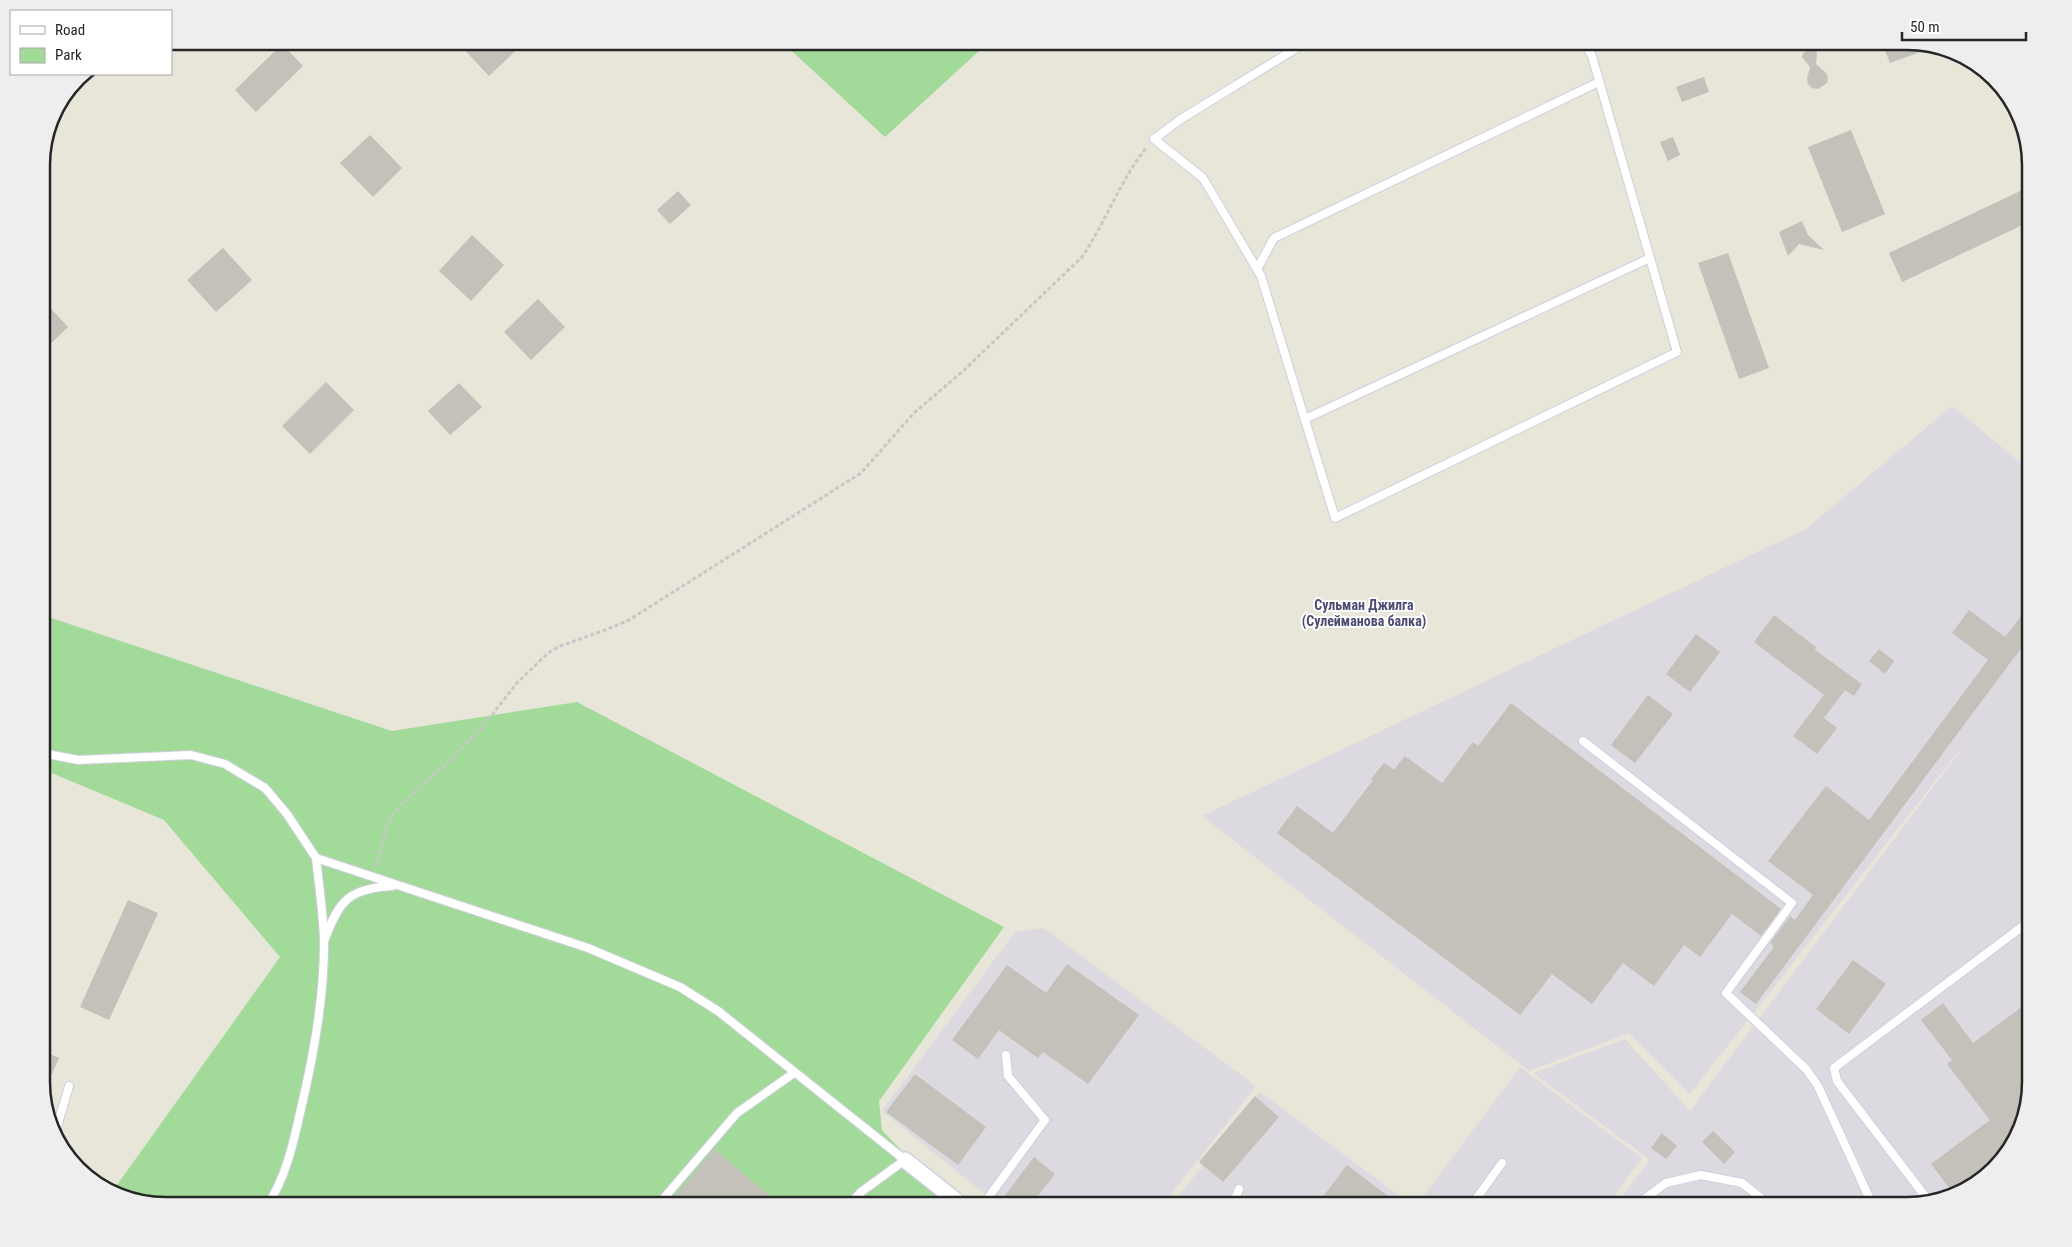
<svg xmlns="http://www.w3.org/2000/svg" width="2072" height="1247" font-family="'Roboto Condensed',sans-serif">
<rect width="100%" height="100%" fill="#e8e5d9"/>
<g fill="#ddd9e1">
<path d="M1952,406L2031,471V1083L2014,1144L1969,1189L1908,1206H1615L1650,1160L1533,1073L1625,1039L1690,1111L1987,715L1690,1094L1629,1033L1529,1071L1202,816L1806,529Z"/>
<path d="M1044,928L1256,1086L1162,1206H1000L882,1111L1015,932Z"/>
<path d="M1520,1067L1642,1158L1606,1206H1416Z"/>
<path d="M1260,1092L1413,1206H1171Z"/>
</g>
<g fill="#a2db99">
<path d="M781,41H990L885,137Z"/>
<path d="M42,615L392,731L577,702L1004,927L879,1101L882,1130L954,1206H165L112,1192L280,957L164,820L42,769Z"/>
</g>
<g fill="#c3c1b9">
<path d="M456,41H526L489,76Z"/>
<path d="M1881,41H1907L1931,48L1890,63Z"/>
<path d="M282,44L303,66L256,112L235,90Z"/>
<path d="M1810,49L1817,52L1816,64L1826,73L1828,78L1827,83L1818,89L1812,88L1808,84L1807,79L1810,67L1802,57L1803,53Z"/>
<path d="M1704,77L1709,92L1682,102L1676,87Z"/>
<path d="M1851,130L1885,214L1842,232L1808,147Z"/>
<path d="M370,135L402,168L373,197L340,163Z"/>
<path d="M1673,137L1680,155L1668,161L1660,142Z"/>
<path d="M2031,186V221L1902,282L1889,253Z"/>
<path d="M678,191L691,205L670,224L657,210Z"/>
<path d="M1802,221L1808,235L1824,250L1799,244L1788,256L1779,232Z"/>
<path d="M472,235L504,265L471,301L439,271Z"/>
<path d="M223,248L252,280L216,312L187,280Z"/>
<path d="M1728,253L1769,368L1739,379L1698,263Z"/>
<path d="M42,299L68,327L42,352Z"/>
<path d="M538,299L565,327L531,360L504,332Z"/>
<path d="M326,382L354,410L310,454L282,426Z"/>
<path d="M459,383L482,407L450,435L428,411Z"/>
<path d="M2031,603V635L1756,1004L1740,992L1774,947L1770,943L1790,916L1795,920L1813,895L1768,861L1826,786L1869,820L1988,660L1952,633L1969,610L2005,637Z"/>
<path d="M1774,615L1816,647L1815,650L1862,684L1854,696L1845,690L1824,718L1837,728L1817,754L1793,736L1824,695L1754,642Z"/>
<path d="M1696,634L1720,652L1690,692L1666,674Z"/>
<path d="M1879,649L1894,661L1885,674L1869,661Z"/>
<path d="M1648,695L1673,714L1635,763L1611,745Z"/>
<path d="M1511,703L1781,909L1761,936L1732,914L1700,957L1684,945L1654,986L1623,963L1592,1004L1552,974L1520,1015L1277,833L1297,806L1333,833L1373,780L1371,779L1384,763L1394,770L1405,756L1442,783L1473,742L1478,746Z"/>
<path d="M128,900L158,913L109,1020L80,1007Z"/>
<path d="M1853,960L1886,984L1849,1034L1816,1009Z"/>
<path d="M1067,964L1139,1015L1088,1084L1043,1052L1038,1058L999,1030L978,1059L952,1040L1007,965L1046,993Z"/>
<path d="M2031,1000V1083L2014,1144L1969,1189L1953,1193L1931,1164L1990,1120L1947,1064L1952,1060L1921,1020L1943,1003L1973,1043Z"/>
<path d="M42,1050L59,1058L43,1094L42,1090Z"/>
<path d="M915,1074L986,1127L958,1165L886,1112Z"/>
<path d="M1255,1096L1279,1117L1223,1182L1199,1162Z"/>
<path d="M1713,1131L1735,1152L1724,1164L1702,1142Z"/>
<path d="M1662,1133L1677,1146L1666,1159L1651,1148Z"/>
<path d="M714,1149L782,1206H667Z"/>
<path d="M1034,1157L1055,1174L1030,1206H997Z"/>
<path d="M1347,1165L1401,1206H1316Z"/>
</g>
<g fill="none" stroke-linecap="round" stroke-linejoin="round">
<defs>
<g id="service">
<path d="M1308,41L1181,119L1154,139L1203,178L1261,276L1335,518L1677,352L1592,56L1583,41"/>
<path d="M1257,269L1274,238L1599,82"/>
<path d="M1305,419L1650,258"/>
<path d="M1583,741L1792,903L1726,993L1806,1069L1818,1086L1873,1206"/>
<path d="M42,753L78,760L191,755L225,764L265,788L287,814L316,858L588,948L680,987L718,1011L905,1160L861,1192L848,1206"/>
<path d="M325,939C339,900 350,888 393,886"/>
<path d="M55,1134L69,1086"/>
<path d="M1928,1200L1837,1081L1834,1068L2031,920"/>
<path d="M267,1206C285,1179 293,1145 300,1113C313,1059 324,1002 324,945C324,916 319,887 316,858"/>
<path d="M657,1206L737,1113L794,1073"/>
<path d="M982,1206L1045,1120L1008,1076L1006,1055"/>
<path d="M1232,1206L1239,1189"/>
<path d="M1471,1206L1502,1163"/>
<path d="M1638,1206L1639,1203L1666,1183L1701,1175L1742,1183L1771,1206"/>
</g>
<path id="minor" d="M905,1160L963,1206"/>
</defs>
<use href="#service" stroke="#cfcedf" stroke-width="10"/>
<use href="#minor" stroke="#cfcedf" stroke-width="18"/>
<path stroke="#c7c7c7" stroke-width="3" stroke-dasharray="4 2.5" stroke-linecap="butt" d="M376,866L388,823L398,807L445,765L482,728L516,684L548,653L560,646L608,629L629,620L861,473L914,413L963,371L1082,257C1106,222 1120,180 1147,147"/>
<use href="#service" stroke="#fff" stroke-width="8"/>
<use href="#minor" stroke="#fff" stroke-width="15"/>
</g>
<g text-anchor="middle" stroke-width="4" stroke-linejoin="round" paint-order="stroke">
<g font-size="14" font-weight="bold" fill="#4d4c72" stroke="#fff">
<text x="1364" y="610">Сульман Джилга<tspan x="1364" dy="16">(Сулейманова балка)</tspan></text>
</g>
</g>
<path d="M0 0H2072V1247H0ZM165 50H1907A115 115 0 0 1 2022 165V1082A115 115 0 0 1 1907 1197H165A115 115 0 0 1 50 1082V165A115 115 0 0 1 165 50Z" fill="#eee" fill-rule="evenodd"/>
<path fill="none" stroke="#262626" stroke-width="2.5" d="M165 50H1907A115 115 0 0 1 2022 165V1082A115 115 0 0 1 1907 1197H165A115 115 0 0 1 50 1082V165A115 115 0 0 1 165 50Z"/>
<rect x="10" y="10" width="162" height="65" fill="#ffffff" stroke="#a8a8a8"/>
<rect x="20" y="26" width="25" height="8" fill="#ffffff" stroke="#a8a8a8"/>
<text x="55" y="35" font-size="15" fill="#262626">Road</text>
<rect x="20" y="48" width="25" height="15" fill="#a2db99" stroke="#a8a8a8"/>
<text x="55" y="60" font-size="15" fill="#262626">Park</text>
<path d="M1902 32v8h124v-8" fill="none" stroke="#262626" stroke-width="2.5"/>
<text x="1910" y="32" font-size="15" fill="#262626" stroke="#ffffff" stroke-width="4" paint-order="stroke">50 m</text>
</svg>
